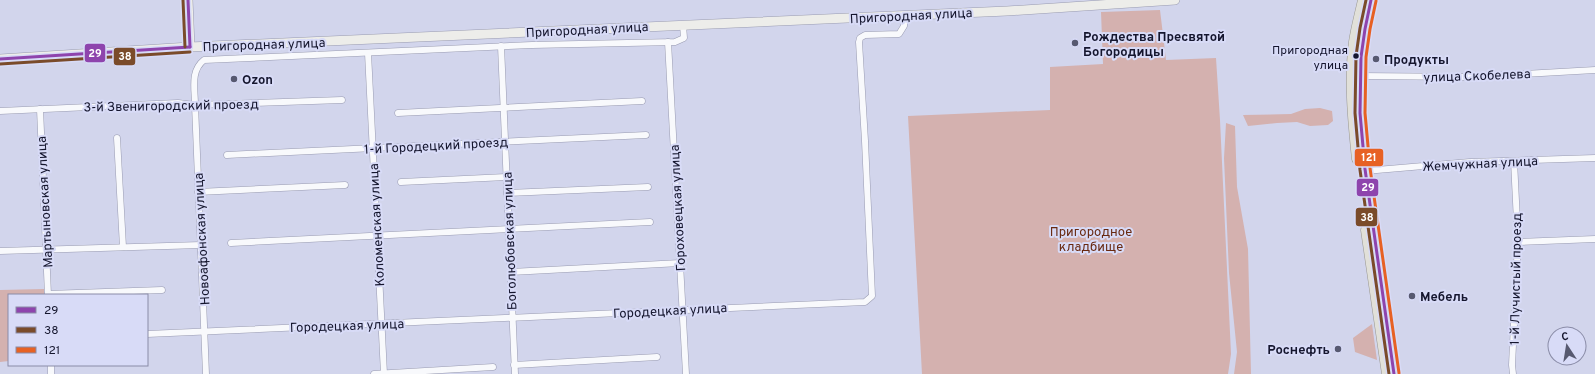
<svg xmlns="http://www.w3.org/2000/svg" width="1595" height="374" font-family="Overpass,sans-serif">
<rect width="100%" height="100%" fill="#d2d5ec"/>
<g fill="#d4b1af">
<path d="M1160,10L1166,60L1216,58L1220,120L1231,354L1228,374H922L908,116L1050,110V67L1103,64L1101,12Z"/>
<path d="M1320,108L1332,111L1333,121L1328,125L1310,126L1297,122L1277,123L1248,126L1243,115L1291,114L1305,109Z"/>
<path d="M1226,123L1235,126L1237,187L1248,249L1251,374H1234L1237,352L1229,273L1224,158Z"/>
<path d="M44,289V295H9V361L0,362V290Z"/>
<path d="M1372,324L1377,360L1355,352L1353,338Z"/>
</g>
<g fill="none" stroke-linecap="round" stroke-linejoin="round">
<defs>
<g id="street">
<path d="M668,42L686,374"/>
<path d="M501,46L515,374"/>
<path d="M368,53L384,374"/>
<path d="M1359,76L1470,77L1595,70"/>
<path d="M40,109L48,295"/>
<path d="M0,111L178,103L195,105L342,100"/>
<path d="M398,113L642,101"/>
<path d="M117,138L123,247"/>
<path d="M227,155L646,135"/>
<path d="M1365,171L1470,162L1595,158"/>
<path d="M401,182L506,177"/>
<path d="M198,192L345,185"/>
<path d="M507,193L648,187"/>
<path d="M1518,242L1595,239"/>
<path d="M231,243L650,222"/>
<path d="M0,251L201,245"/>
<path d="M511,272L680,263"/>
<path d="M48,294L162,290"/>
<path d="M147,334L865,302L872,296L865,141L859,42L860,38L865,35L899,34L904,26V15"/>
<path d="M51,365V374"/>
<path d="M514,365L657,357"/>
<path d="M206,374L195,105C195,89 190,71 204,60L532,45L675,42L684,38L683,25"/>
<path d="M374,374L493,367"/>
<path d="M1513,374L1512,365L1518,242L1514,161"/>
</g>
<g id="secondary">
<path d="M188,0L190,47"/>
<path d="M0,59L190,47L1007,11L1175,0"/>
</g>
<g id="primary">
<path d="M1371,0C1351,77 1362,149 1373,226C1380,276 1387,325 1394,374"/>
<path d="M1357,159C1353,121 1349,80 1354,42C1356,28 1360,14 1363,0"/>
<path d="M1366,230L1387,374"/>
</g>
</defs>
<use href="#street" stroke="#999bb1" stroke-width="7"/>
<use href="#secondary" stroke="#999bb1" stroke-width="10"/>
<use href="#primary" stroke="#98968f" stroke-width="11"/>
<use href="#street" stroke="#f8f9fc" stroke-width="6"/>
<use href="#secondary" stroke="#ededea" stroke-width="9"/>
<use href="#primary" stroke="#e1e0d9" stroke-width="10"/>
<defs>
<g id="bus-1">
<path d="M188,0L190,47"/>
<path d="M1371,0L1365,29L1361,57L1360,113L1365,169L1394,374"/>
<path d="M0,59L190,47"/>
</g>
<g id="bus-2">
<path d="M183,0L185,47"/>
<path d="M1366,0L1360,28L1356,56L1355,113L1360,170L1389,374"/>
<path d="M0,64L190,52"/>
</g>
<path id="bus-3" d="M1376,1L1370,29L1366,57L1365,113L1370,168L1399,373"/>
</defs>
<use href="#bus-1" stroke="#d8dbf7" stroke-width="6"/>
<use href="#bus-2" stroke="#d8dbf7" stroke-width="6"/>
<use href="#bus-3" stroke="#d8dbf7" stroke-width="6"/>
<use href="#bus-1" stroke="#8e44ad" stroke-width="3"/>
<use href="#bus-2" stroke="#7a4b2a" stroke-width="3"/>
<use href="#bus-3" stroke="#e76123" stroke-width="3"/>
</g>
<g fill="#575970" stroke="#d8dbf7" stroke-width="1.5">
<circle cx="1075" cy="43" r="4"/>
<circle cx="1376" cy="59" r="4"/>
<circle cx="234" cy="79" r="4"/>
<circle cx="1412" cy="296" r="4"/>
<circle cx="1338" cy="349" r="4"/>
</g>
<circle fill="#15162e" stroke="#d8dbf7" stroke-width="1.5" cx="1356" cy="56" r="3.5"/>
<g text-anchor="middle" stroke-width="4" stroke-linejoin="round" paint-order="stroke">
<g font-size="12" fill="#15162e" stroke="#d8dbf7" text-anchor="end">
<text x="1348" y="54">Пригородная<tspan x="1348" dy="15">улица</tspan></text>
</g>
<g font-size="13" fill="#15162e" stroke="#d8dbf7">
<text transform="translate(911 15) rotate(-3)" y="5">Пригородная улица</text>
<text transform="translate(587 29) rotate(-3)" y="5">Пригородная улица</text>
<text transform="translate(264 44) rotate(-2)" y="5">Пригородная улица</text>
<text transform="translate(1477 75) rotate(-2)" y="5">улица Скобелева</text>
<text transform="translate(171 105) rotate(-1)" y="5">3-й Звенигородский проезд</text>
<text transform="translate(436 145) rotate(-3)" y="5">1-й Городецкий проезд</text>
<text transform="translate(1480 163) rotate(-3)" y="5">Жемчужная улица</text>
<text transform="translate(44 202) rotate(-93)" y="5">Мартыновская улица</text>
<text transform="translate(677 208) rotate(-93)" y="5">Гороховецкая улица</text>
<text transform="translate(376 225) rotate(-93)" y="5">Коломенская улица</text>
<text transform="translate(201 239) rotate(-93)" y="5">Новоафонская улица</text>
<text transform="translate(509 241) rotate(-92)" y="5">Боголюбовская улица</text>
<text transform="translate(1515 279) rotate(-89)" y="5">1-й Лучистый проезд</text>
<text transform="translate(670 310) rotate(-3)" y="5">Городецкая улица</text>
<text transform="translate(347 325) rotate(-2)" y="5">Городецкая улица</text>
</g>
<g font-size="13" font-weight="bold" fill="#15162e" stroke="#d8dbf7" text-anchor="start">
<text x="1083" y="41">Рождества Пресвятой<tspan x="1083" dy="15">Богородицы</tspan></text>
<text x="1384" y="64">Продукты</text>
<text x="242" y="84">Ozon</text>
<text x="1420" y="301">Мебель</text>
<text x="1330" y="354" text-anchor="end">Роснефть</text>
</g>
<g font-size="13" fill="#68280f" stroke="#d8dbf7">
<text x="1091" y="236">Пригородное<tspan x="1091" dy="15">кладбище</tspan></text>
</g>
</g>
<g stroke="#d8dbf7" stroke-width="1.5">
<rect x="84" y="43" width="22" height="20" rx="4" fill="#8e44ad"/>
<rect x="113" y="47" width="23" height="19" rx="4" fill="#7a4b2a"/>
<rect x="1354" y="148" width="30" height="19" rx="4" fill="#e76123"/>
<rect x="1356" y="178" width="23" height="19" rx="4" fill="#8e44ad"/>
<rect x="1355" y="207" width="23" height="20" rx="4" fill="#7a4b2a"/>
</g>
<g font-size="11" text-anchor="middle" font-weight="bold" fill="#fff">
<text x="95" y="57">29</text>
<text x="125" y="60">38</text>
<text x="1369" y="161">121</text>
<text x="1368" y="191">29</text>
<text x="1367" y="221">38</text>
</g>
<rect x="8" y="294" width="140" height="72" fill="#d8dbf7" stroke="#8a8ca7"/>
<rect x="16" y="307" width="20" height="6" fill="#8e44ad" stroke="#8a8ca7"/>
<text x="44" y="314" font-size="12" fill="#15162e">29</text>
<rect x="16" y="327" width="20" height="6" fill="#7a4b2a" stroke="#8a8ca7"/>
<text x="44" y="334" font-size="12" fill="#15162e">38</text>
<rect x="16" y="347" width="20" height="6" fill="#e76123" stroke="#8a8ca7"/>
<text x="44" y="354" font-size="12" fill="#15162e">121</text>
<g transform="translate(1567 346) rotate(348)"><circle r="19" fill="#d8dbf7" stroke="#8a8ca7"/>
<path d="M0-3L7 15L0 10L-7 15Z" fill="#575970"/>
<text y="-6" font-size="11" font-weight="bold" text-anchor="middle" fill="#15162e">С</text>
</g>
</svg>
